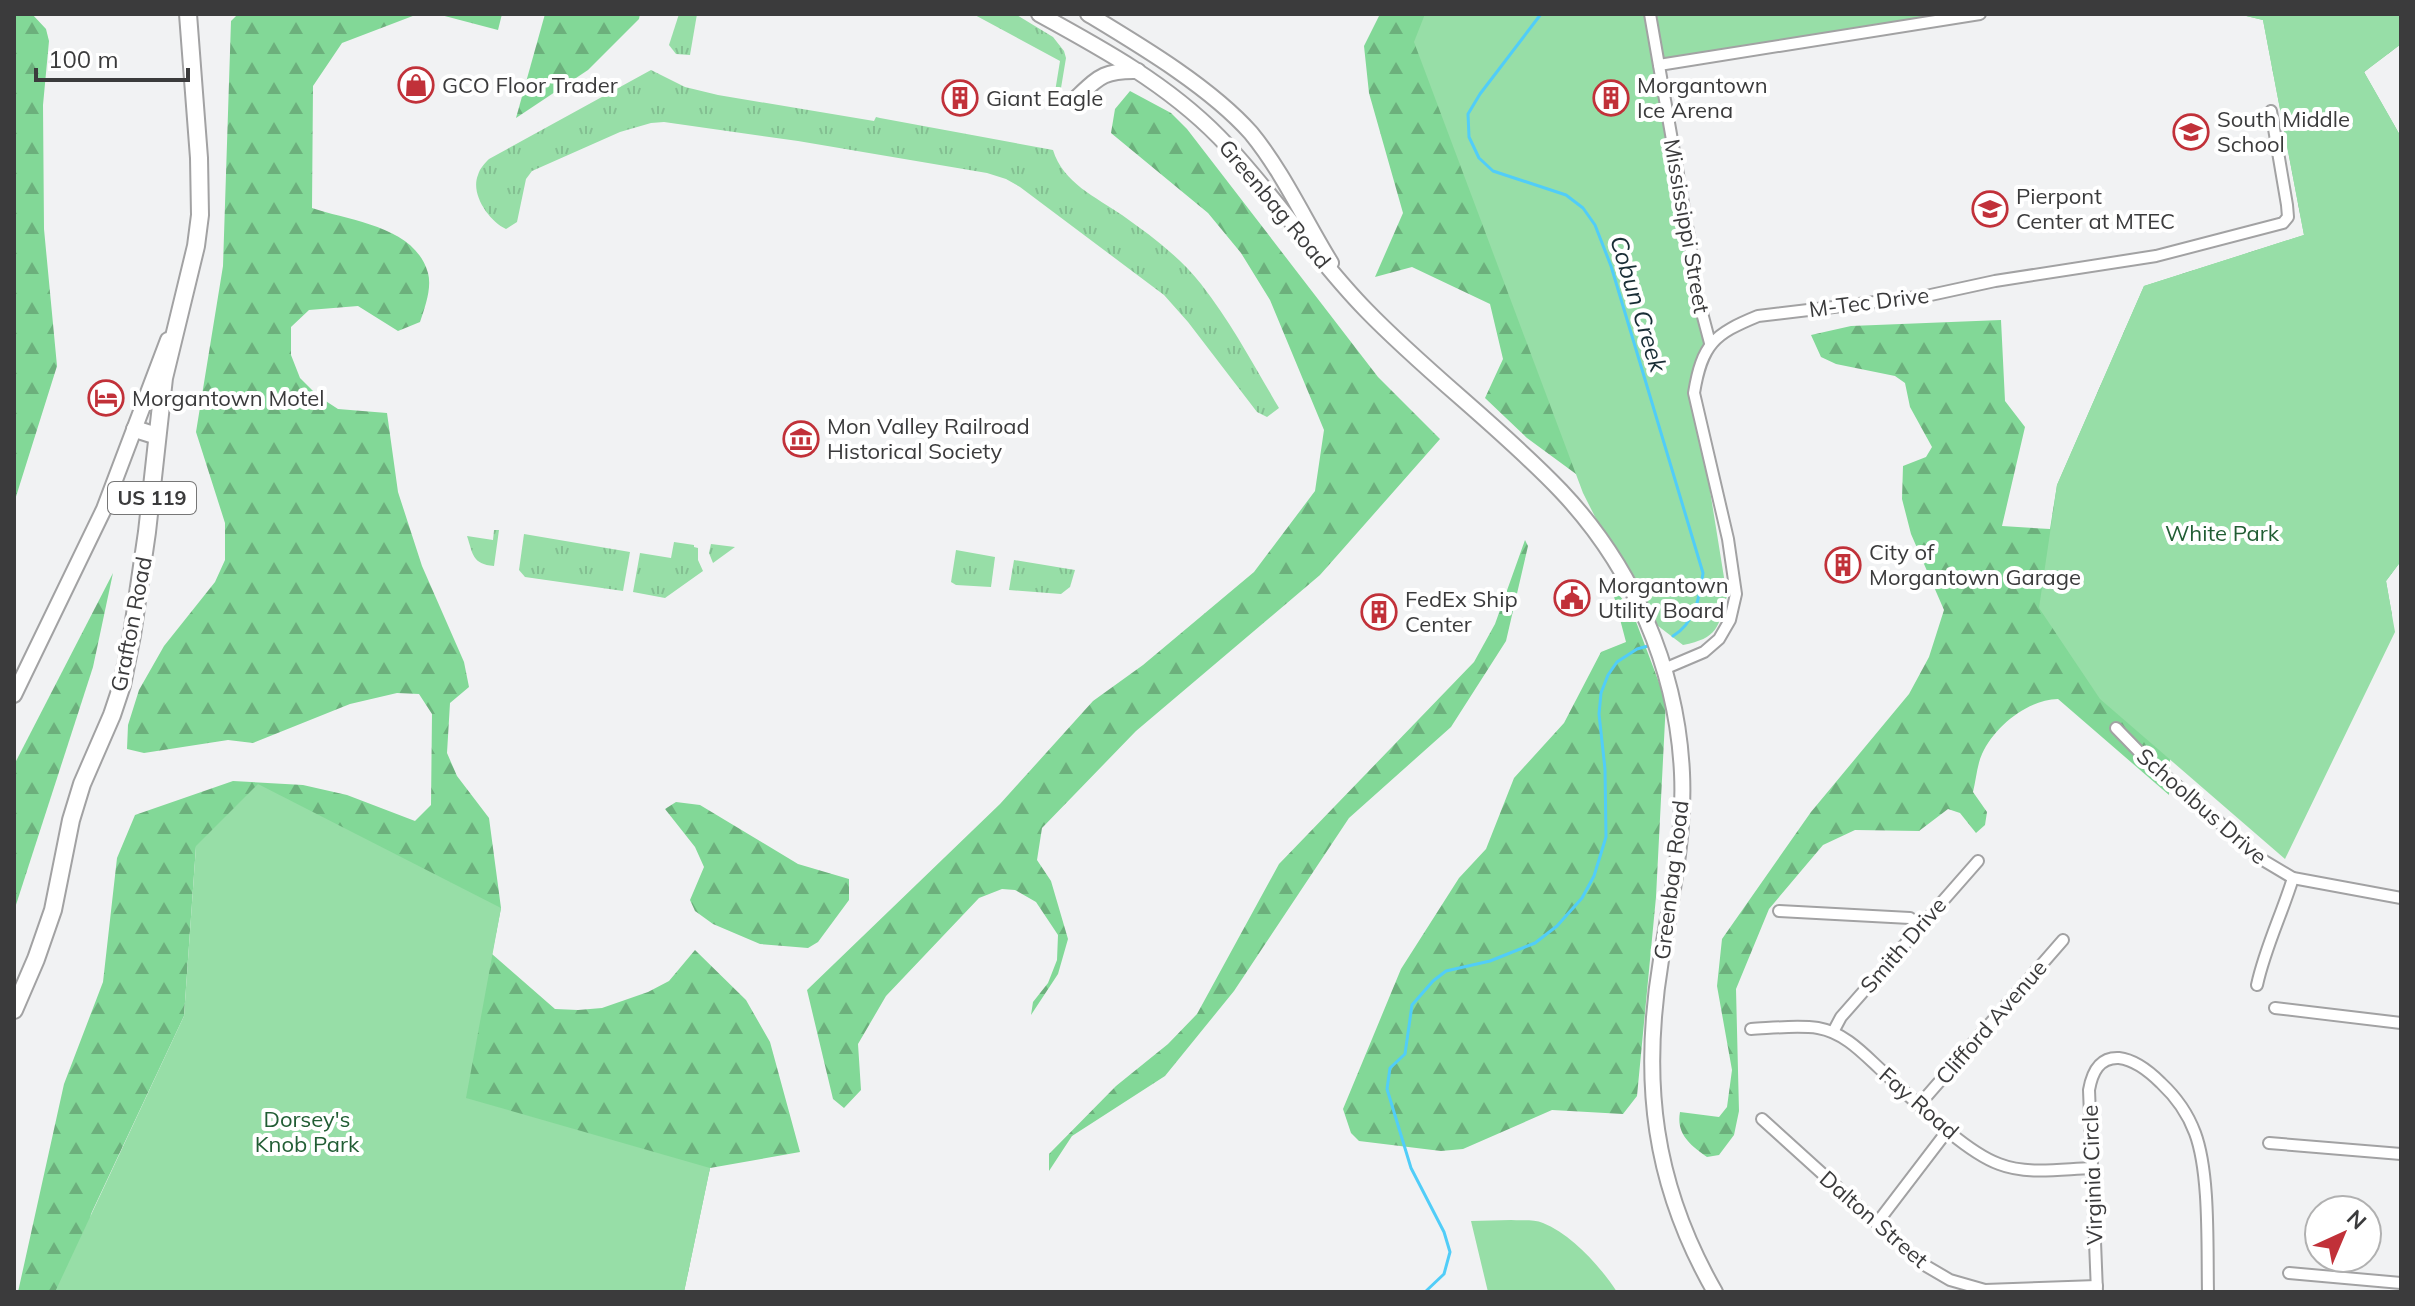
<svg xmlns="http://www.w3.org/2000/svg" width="2415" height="1306" font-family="Mulish,sans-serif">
<defs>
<pattern id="grass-tufts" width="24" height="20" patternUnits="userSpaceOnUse" patternTransform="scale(2)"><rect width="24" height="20" fill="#97dea7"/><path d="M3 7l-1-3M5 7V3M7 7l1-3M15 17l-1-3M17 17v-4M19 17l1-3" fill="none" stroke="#83bf91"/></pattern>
<pattern id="forest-firs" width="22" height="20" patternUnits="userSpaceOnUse" patternTransform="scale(2)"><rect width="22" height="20" fill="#82d897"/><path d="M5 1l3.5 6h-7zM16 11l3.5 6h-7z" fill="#6cb07c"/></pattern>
</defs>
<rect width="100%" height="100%" fill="#f1f2f3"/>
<g fill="url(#grass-tufts)">
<path d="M679,14H697L690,55L676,54L669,45Z"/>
<path d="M973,14H1015L1053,37L1064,51L1066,58L1059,100L1053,104L1060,61Z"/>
<path d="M651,70L685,87L718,95L874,121L876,117L880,118L1053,150C1063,183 1096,197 1122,215C1150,235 1179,256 1201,284C1231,322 1254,366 1279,408L1267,417L1257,412L1188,322L1164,295L1020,187L1006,179L987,173L798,141L664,122L651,123L620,132L532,171L526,179L517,222L506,229C489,221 470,194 478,175C480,168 485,163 489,159Z"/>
<path d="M494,530H499L494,566C472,564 473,554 467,536L493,540Z"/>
<path d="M524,534L630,552L623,591L525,577L519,570Z"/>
<path d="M674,542L694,545V547L698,548V560L703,571L665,598L633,592L640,553L671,558Z"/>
<path d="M711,544L735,547L713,563L709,553Z"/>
<path d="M956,550L995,557L991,587L956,585L951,582Z"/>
<path d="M1014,560L1075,570L1070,587L1061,594L1009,590Z"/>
</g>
<g fill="url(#forest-firs)">
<path d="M14,14H32L46,29L49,41L43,105L44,229L57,366L14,503Z"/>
<path d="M238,14H418L342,43L313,86L312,208C350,221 415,226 428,273C432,288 425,307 420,322L398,331L358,306L309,310L291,327V355L300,378L318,396L338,409L387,413L398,492L422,566L464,662L469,687L450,703L447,753L457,776L489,818L501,908L492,954L555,1009L578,1010L602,1008L648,992L669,981L695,950L746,1000L770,1042L800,1152L710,1168L684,1292H221L196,846L184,1016L91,1214L79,1292H18L64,1084L103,982L117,858L135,815L233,781L303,785L347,795L415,821L431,805L432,714L419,694L397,693L350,704L253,743L228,740L144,753L127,749L128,725L139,690L164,646L215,582L225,560V523L196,432L223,266L231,21Z"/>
<path d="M437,14H502L498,30Z"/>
<path d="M545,14H640L639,19L588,70L516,118Z"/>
<path d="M1380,14H1591L1576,474L1527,438L1485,398L1503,359L1490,304L1412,267L1375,277L1403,213L1369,93L1364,46Z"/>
<path d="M2238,14H2400L2401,44L2364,72L2401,137V561L2386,581L2392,615L2182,737L2170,759L2169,795L2058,699C2027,700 1995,726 1982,754C1977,765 1976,780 1973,792L1987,812L1985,825L1976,833L1960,813L1948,809L1919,831L1855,830L1823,845L1769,909L1736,989L1739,1111L1734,1135L1719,1155L1707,1157C1690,1145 1676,1134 1680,1112L1719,1117L1727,1107L1732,1070L1717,986L1722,939L1811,812L1909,694L1929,657L1944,610L1911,534L1902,499L1903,466L1926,457L1932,447L1910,407L1905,383L1895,376L1836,364L1821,357L1811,335L1851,326L2001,320L2005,401L2025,427L2002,526L2050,529L2057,485L2144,286L2304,235L2263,20Z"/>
<path d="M1130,91L1171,113L1187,129L1378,377L1440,439L1320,575L1136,731L1042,828L1037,860L1051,881L1068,939L1058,974L1031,1015L1033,1002L1048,983L1057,960L1058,935L1036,902L1015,890L1002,889L979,898L886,996L858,1044L861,1090L844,1108L833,1099L807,990L1000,804L1093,701L1143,665L1254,572L1315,491L1324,430L1270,300L1241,253L1208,213L1111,133L1115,109Z"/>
<path d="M1525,540L1528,546L1506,641L1451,727L1349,818L1234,991L1165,1076L1072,1136L1049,1171V1154L1116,1086L1168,1044L1197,1014L1279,864L1474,662L1495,624Z"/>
<path d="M113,573L93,667L14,911V765Z"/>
<path d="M1611,585L1632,611L1666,701L1656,897L1637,1096L1623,1114L1552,1110L1463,1149L1441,1151L1359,1141L1351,1133L1343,1109L1401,969L1459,878L1486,849L1514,778L1564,723L1601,652L1626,642Z"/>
<path d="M676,802L700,805L798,864L849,879V900L818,942L808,948L760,944L713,924L695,911L690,900L704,867L695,847L665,809Z"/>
</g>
<g fill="#97dea7">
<path d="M1425,14H1980L1659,65L1710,343L1697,376V410L1727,596C1718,628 1718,638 1683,645L1645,616L1583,493L1414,42Z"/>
<path d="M2238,14H2400L2401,44L2364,72L2401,137V561L2386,581L2395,632L2285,859L2100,699L2039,608L2057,485L2144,286L2304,235L2263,20Z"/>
<path d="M258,784L501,908L466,1098L710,1168L684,1292H55L184,1016L196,846Z"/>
<path d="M1511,1220C1521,1221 1534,1219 1543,1223C1572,1235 1600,1266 1617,1292H1488L1471,1221Z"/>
</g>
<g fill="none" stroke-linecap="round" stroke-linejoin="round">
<g stroke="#51cdf8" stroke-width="3">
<path d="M1541,14L1480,94L1468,114L1469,137L1479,158L1493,171L1566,195L1583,208L1595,225L1611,266L1703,573C1700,596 1695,623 1673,636"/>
<path d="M1425,1292L1444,1274L1450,1252L1444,1232L1411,1168L1387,1089L1390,1068L1405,1054L1412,1005L1433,981L1446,971L1490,961L1535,943L1557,926L1582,898L1594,876L1606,837L1605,769L1599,714L1601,693L1608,675L1617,662L1637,649L1648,646"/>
</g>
<defs>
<g id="minor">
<path d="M1650,14L1690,243L1697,294L1710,343"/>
<path d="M1659,65L1980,14"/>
<path d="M1664,669L1704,652L1719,639L1730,620L1736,594L1728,539L1694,393C1702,344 1714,334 1758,316L1926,296L1995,281L2156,256L2283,223L2288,217L2287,205L2271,111"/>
<path d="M2116,728L2152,765L2198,803L2256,856L2293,878L2401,898"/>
<path d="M1779,911L1910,918L1919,926"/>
<path d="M2257,985C2265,948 2282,914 2293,878"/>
<path d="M2275,1008L2401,1023"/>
<path d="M1751,1029C1772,1028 1797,1025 1818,1028C1843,1032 1862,1052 1879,1068C1910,1096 1961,1150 1999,1164C2027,1175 2061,1169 2091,1168"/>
<path d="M1833,1032L1841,1017L1978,861"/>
<path d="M1919,1105L2063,940"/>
<path d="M1762,1119L1921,1263L1950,1280L1985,1290L2097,1286"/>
<path d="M2269,1143L2401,1154"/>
<path d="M1877,1223L1948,1130"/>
<path d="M2289,1273L2401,1283"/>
<path d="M2097,1292L2089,1090C2092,1073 2099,1057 2119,1058C2136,1060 2150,1072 2161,1083C2176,1097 2188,1114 2195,1133C2210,1173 2207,1247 2208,1292"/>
</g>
<g id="secondary">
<path d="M1039,14C1103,49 1167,84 1219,137C1272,191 1313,256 1366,310C1428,374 1500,427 1561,491C1633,567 1677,668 1682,773C1685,836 1671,898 1661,960C1641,1081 1653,1184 1715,1292"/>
<path d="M1088,14C1141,46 1210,87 1251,133C1283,172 1305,221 1331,263"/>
<path d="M1073,101C1098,78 1102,70 1138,71"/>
<path d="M14,695L104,509L168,340"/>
</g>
<g id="primary">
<path d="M135,429L157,436"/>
<path d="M14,1010L36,959L53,910L71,820L82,784L112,715L122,685L132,635L147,532L164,378L196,246L200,215L199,158L188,14"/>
</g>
</defs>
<use href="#minor" stroke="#a2a2a3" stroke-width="14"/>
<use href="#secondary" stroke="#a2a2a3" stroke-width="18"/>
<use href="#primary" stroke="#a2a2a3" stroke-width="20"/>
<use href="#minor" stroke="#fff" stroke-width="10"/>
<use href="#secondary" stroke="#fff" stroke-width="14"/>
<use href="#primary" stroke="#fff" stroke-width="16"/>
</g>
<defs>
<symbol id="shop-ring" viewBox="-11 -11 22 22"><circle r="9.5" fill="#fff" stroke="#c13139" stroke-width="1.5"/><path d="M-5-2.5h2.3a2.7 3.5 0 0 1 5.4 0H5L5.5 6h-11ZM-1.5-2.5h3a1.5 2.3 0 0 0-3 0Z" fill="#c13139"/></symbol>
<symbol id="building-ring" viewBox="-11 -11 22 22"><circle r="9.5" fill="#fff" stroke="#c13139" stroke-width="1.5"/><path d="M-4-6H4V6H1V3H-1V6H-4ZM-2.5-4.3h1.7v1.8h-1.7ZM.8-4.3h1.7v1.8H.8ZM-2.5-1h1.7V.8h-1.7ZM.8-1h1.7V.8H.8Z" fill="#c13139"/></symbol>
<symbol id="school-ring" viewBox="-11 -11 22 22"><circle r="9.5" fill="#fff" stroke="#c13139" stroke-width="1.5"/><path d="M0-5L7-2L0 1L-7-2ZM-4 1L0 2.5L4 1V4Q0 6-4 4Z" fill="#c13139"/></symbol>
<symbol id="university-ring" viewBox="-11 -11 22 22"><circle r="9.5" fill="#fff" stroke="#c13139" stroke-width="1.5"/><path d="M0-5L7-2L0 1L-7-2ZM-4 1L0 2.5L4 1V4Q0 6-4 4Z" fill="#c13139"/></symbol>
<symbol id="hotel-ring" viewBox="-11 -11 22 22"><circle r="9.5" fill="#fff" stroke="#c13139" stroke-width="1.5"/><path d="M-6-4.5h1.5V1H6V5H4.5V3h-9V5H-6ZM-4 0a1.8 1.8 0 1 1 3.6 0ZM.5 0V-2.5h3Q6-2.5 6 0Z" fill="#c13139"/></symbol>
<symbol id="museum-ring" viewBox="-11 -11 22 22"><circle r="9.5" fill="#fff" stroke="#c13139" stroke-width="1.5"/><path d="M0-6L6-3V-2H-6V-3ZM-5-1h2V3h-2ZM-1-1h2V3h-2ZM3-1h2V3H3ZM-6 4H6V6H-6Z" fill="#c13139"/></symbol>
<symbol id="civic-ring" viewBox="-11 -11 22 22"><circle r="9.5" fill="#fff" stroke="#c13139" stroke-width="1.5"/><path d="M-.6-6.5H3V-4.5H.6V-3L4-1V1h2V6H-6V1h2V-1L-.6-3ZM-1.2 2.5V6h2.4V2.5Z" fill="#c13139"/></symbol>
</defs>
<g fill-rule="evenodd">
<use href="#shop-ring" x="396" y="65" width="40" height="40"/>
<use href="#building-ring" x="940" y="78" width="40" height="40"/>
<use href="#building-ring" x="1591" y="78" width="40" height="40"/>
<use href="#school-ring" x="2171" y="112" width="40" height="40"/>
<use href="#university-ring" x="1970" y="189" width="40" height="40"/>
<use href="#hotel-ring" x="86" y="378" width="40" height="40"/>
<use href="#museum-ring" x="781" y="419" width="40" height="40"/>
<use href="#building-ring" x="1823" y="545" width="40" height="40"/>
<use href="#civic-ring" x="1552" y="578" width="40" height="40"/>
<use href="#building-ring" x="1359" y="592" width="40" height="40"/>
</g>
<g text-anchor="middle" stroke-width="8" stroke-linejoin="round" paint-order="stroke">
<rect fill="#fff" stroke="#767676" stroke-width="2" x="108" y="482" width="88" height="32" rx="6"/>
<g font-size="20" font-weight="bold" fill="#3b3b3c">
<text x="152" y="505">US 119</text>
</g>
<g font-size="22" fill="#3b3b3c" stroke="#fff" text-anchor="start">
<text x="442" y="93">GCO Floor Trader</text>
<text x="1637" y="93">Morgantown<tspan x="1637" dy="25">Ice Arena</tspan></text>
<text x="986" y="106">Giant Eagle</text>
<text x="2217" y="127">South Middle<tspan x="2217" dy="25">School</tspan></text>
<text x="2016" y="204">Pierpont<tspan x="2016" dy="25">Center at MTEC</tspan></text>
<text x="132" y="406">Morgantown Motel</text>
<text x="827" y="434">Mon Valley Railroad<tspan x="827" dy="25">Historical Society</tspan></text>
<text x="1869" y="560">City of<tspan x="1869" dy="25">Morgantown Garage</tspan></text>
<text x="1598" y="593">Morgantown<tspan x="1598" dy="25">Utility Board</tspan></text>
<text x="1405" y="607">FedEx Ship<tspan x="1405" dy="25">Center</tspan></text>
</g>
<g font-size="22" fill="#3b3b3c" stroke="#fff">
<text transform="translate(1275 204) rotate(50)" y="8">Greenbag Road</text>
<text transform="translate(1687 226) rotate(80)" y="8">Mississippi Street</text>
<text transform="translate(1869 302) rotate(-7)" y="8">M-Tec Drive</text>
<text transform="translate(131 624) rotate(-79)" y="8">Grafton Road</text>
<text transform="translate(2202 806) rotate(41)" y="8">Schoolbus Drive</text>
<text transform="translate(1671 880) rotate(-83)" y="8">Greenbag Road</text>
<text transform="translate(1903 945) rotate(-49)" y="8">Smith Drive</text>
<text transform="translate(1991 1022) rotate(-49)" y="8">Clifford Avenue</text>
<text transform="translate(1919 1103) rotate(41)" y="8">Fay Road</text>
<text transform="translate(2092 1175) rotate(-92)" y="8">Virginia Circle</text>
<text transform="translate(1874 1219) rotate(41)" y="8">Dalton Street</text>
</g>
<g font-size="22" fill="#215d34" stroke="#fff">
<text x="2222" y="541">White Park</text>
<text x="307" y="1127">Dorsey's<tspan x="307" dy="25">Knob Park</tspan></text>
</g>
<g font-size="24" font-style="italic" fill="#182d35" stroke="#fff">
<text transform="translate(1638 304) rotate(73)" y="8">Cobun Creek</text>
</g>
</g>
<rect width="2415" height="1306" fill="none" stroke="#3b3b3c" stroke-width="32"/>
<g transform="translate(2343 1234) rotate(44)"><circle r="38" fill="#ffffff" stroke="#b1b1b1" stroke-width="2"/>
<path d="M0-6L14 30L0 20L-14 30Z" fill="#c13139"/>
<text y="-12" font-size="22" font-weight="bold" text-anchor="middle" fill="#3b3b3c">N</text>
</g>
<path d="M36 68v12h152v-12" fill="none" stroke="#3b3b3c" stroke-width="4"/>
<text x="48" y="68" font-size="24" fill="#3b3b3c" stroke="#ffffff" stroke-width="6" paint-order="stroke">100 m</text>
</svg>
